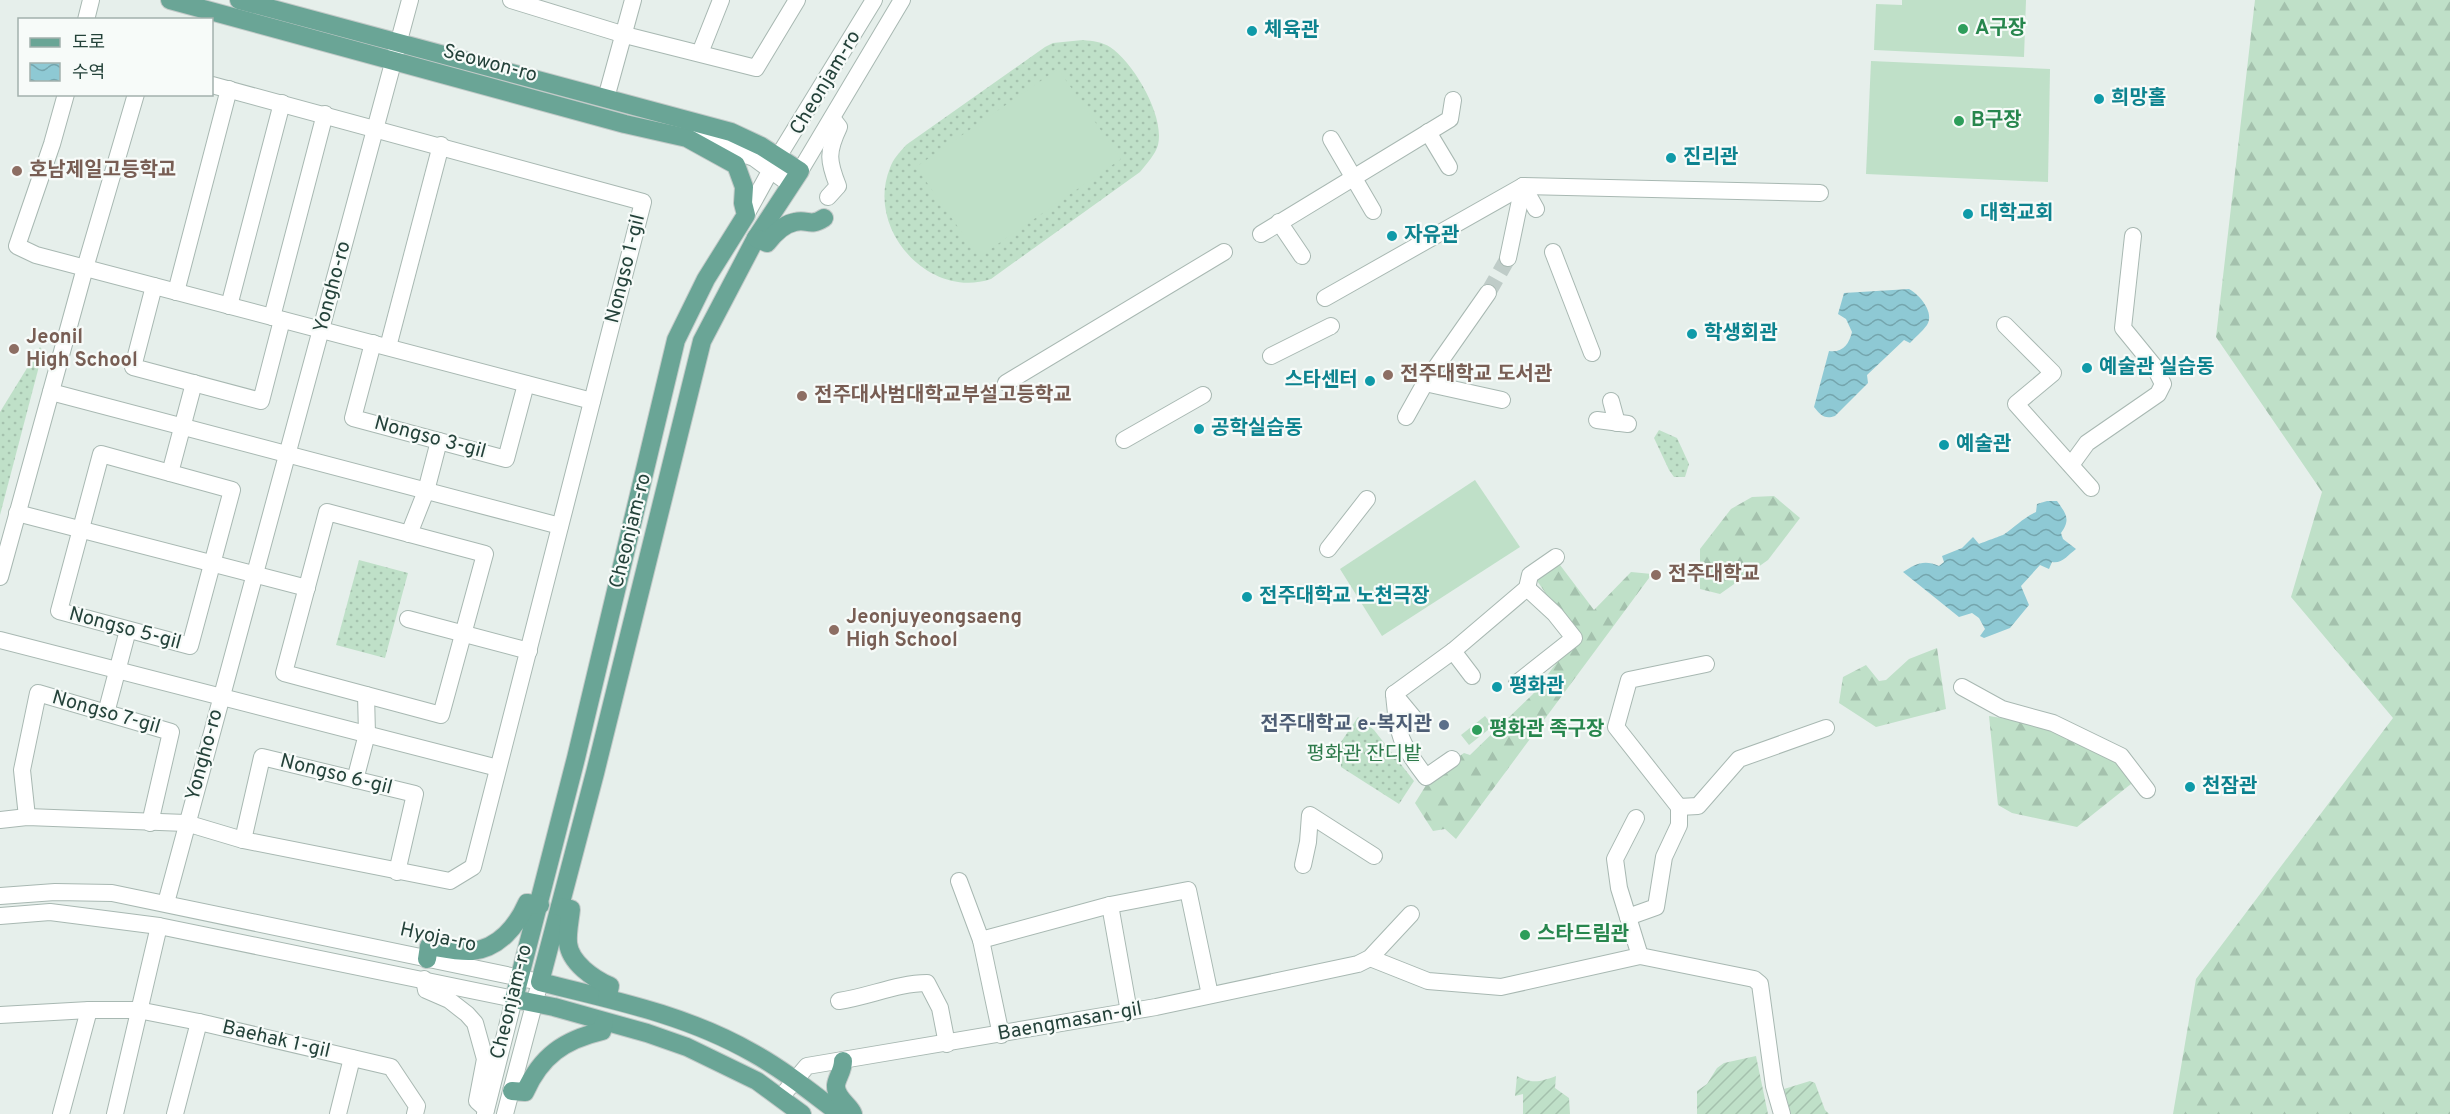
<svg xmlns="http://www.w3.org/2000/svg" width="2450" height="1114" font-family="Overpass,'Noto Sans KR',sans-serif">
<style>
.grass{fill:url(#grass-dots)}
.forest{fill:url(#forest-firs)}
.garden{fill:url(#garden-furrows)}
.pitch{fill:#bfe0c8}
.water{fill:url(#water-waves)}
.lines{fill:none;stroke-linecap:round;stroke-linejoin:round}
.minor-tunnel{stroke:#bfccc8;stroke-width:16;stroke-dasharray:16 8;stroke-linecap:butt}
.minor-casing{stroke:#a8b8b2;stroke-width:18}
.major-casing{stroke:#c2cac8;stroke-width:20}
.minor{stroke:#fff;stroke-width:16}
.major{stroke:#6aa596;stroke-width:18}
.leisure-dot{fill:#2e9e5b;stroke:#f7fbf9;stroke-width:2}
.culture-dot{fill:#0f9aa8;stroke:#f7fbf9;stroke-width:2}
.education-dot{fill:#8d6e63;stroke:#f7fbf9;stroke-width:2}
.service-dot{fill:#5c6f8a;stroke:#f7fbf9;stroke-width:2}
.labels{text-anchor:middle;dominant-baseline:central;stroke-width:4.5;stroke-linejoin:round;paint-order:stroke}
.leisure-label{font-size:20px;font-weight:bold;fill:#27864d;stroke:#f7fbf9;text-anchor:start}
.culture-label{font-size:20px;font-weight:bold;fill:#0d838f;stroke:#f7fbf9;text-anchor:start}
.street-label{font-size:20px;fill:#24423a;stroke:#f7fbf9}
.education-label{font-size:20px;font-weight:bold;fill:#785e54;stroke:#f7fbf9;text-anchor:start}
.service-label{font-size:20px;font-weight:bold;fill:#4e5e75;stroke:#f7fbf9;text-anchor:end}
.park-label{font-size:20px;fill:#2d7a4b;stroke:#f7fbf9}
</style>
<defs>
<pattern id="grass-dots" width="8" height="8" patternUnits="userSpaceOnUse" patternTransform="scale(1.5)"><rect width="8" height="8" fill="#bfe0c8"/><path d="M2 2h.1M6 6h.1" fill="none" stroke="#a4c1ad" stroke-width="1.8" stroke-linecap="round"/></pattern>
<pattern id="forest-firs" width="22" height="20" patternUnits="userSpaceOnUse" patternTransform="scale(1.5)"><rect width="22" height="20" fill="#bfe0c8"/><path d="M5 1l3.5 6h-7zM16 11l3.5 6h-7z" fill="#a4c1ad"/></pattern>
<pattern id="garden-furrows" width="10" height="10" patternUnits="userSpaceOnUse" patternTransform="scale(1.5)"><rect width="10" height="10" fill="#bfe0c8"/><path d="M-1 1l2-2M0 10L10 0M9 11l2-2" fill="none" stroke="#a4c1ad"/></pattern>
<pattern id="water-waves" width="16" height="10" patternUnits="userSpaceOnUse" patternTransform="scale(1.5)"><rect width="16" height="10" fill="#8ec9d4"/><path d="M0 5q4-4 8 0t8 0" fill="none" stroke="#74a5ad"/></pattern>
</defs>
<rect width="100%" height="100%" fill="#e6efeb"/>
<g class="grass">
<path d="M1083,40C1093,41 1102,42 1110,47C1134,63 1165,116 1158,145C1155,155 1147,163 1140,172L991,279C929,300 865,229 890,168C893,159 900,152 906,145L1045,47L1053,43Z"/>
<polygon points="40,347 43,351 0,515 0,412"/>
<polygon points="1659,430 1677,438 1689,464 1685,477 1674,477 1669,470 1654,438"/>
<polygon points="359,560 408,573 385,658 336,645"/>
<polygon points="1358,717 1374,730 1414,781 1399,804 1341,767 1341,742"/>
</g>
<g class="forest">
<polygon points="2255,0 2450,0 2450,1114 2173,1114 2196,979 2393,718 2291,597 2322,492 2216,337"/>
<polygon points="1774,496 1800,518 1768,560 1720,594 1700,589 1700,549 1731,509 1752,497"/>
<polygon points="1557,561 1594,610 1631,572 1652,574 1456,839 1445,829 1433,831 1415,803 1433,774 1464,753 1470,755 1533,694 1576,637 1533,575"/>
<polygon points="1937,648 1946,709 1876,727 1839,703 1843,677 1866,665 1879,681 1886,680 1909,659"/>
<polygon points="1989,716 2045,725 2120,760 2136,780 2077,827 2012,813 1998,805"/>
</g>
<g class="garden">
<polygon points="1756,1056 1768,1114 1697,1114 1697,1091 1707,1084 1717,1068 1724,1063"/>
<path d="M1517,1076C1532,1084 1540,1082 1556,1076L1555,1088L1569,1098L1570,1114H1523V1094L1515,1096Z"/>
<polygon points="1810,1081 1815,1083 1825,1110 1829,1114 1791,1114 1784,1089"/>
</g>
<g class="pitch">
<polygon points="1902,0 2026,0 2024,57 1874,50 1876,4 1902,5"/>
<polygon points="1871,61 2050,69 2048,182 1866,174"/>
<polygon points="1058,69 1121,159 979,257 916,167"/>
<polygon points="1475,480 1520,547 1382,636 1340,569"/>
<polygon points="1485,716 1493,726 1469,745 1461,735"/>
</g>
<g class="water">
<path d="M1909,289C1920,295 1935,313 1927,325C1922,332 1915,337 1910,343L1904,340L1867,375L1868,383L1835,416C1824,420 1820,414 1814,407L1829,351C1843,353 1849,344 1852,332L1846,319L1838,314L1844,293Z"/>
<path d="M2047,501H2057C2066,514 2071,519 2061,533L2063,539L2076,549C2068,555 2062,564 2052,562L2049,569L2040,565L2021,586L2029,605L2010,628L1984,638L1980,636L1985,629L1979,618L1972,613L1959,617L1903,572C1915,564 1924,559 1939,566L1944,562L1942,556L1962,548L1973,537L1979,544C1984,542 2000,536 2003,535C2015,527 2023,518 2036,512L2037,504Z"/>
</g>
<g class="lines">
<polyline class="minor-tunnel" points="1488,293 1508,258"/>
<g class="minor-casing">
<g id="minor">
<polyline points="511,0 625,35 756,68 797,0"/>
<polyline points="86,20 91,0"/>
<polyline points="700,53 721,0"/>
<polyline points="66,94 52,144 17,246 36,255 592,401"/>
<polyline points="606,98 633,0"/>
<polyline points="1428,132 1449,167"/>
<polyline points="696,137 754,158 791,185"/>
<polyline points="1331,139 1373,211"/>
<polyline points="800,171 902,0"/>
<polyline points="1523,186 1536,209"/>
<path d="M828,197L838,186C828,161 827,152 839,127L832,118"/>
<polyline points="746,215 778,157 874,0"/>
<polyline points="1279,222 1302,256"/>
<polyline points="1261,234 1450,119 1453,100"/>
<polyline points="1553,252 1592,353"/>
<polyline points="1508,258 1523,186"/>
<polyline points="154,286 133,367 261,401 282,320"/>
<polyline points="176,292 229,89"/>
<polyline points="1325,298 1523,186 1820,193"/>
<polyline points="229,306 282,103"/>
<polyline points="272,317 325,114"/>
<polyline points="2005,325 2053,373 2016,404 2091,488"/>
<polyline points="373,343 353,418 506,459 526,384"/>
<polyline points="388,347 441,145"/>
<polyline points="1271,356 1331,326"/>
<polyline points="1006,383 1224,252"/>
<polyline points="1425,383 1502,400"/>
<polyline points="51,392 560,526"/>
<polyline points="1611,401 1617,423"/>
<polyline points="1406,417 1425,383 1488,293"/>
<polyline points="1597,420 1628,424"/>
<polyline points="1124,440 1203,395"/>
<polygon points="101,454 232,490 190,646 59,611"/>
<polyline points="2071,465 2087,443 2158,394 2163,384 2154,366 2123,328 2133,236"/>
<polyline points="170,473 194,383"/>
<polygon points="327,512 485,554 441,715 284,673"/>
<polyline points="17,513 307,588"/>
<polyline points="409,534 426,491 439,441"/>
<polyline points="1328,549 1367,499"/>
<polyline points="0,577 85,268 136,94"/>
<polyline points="408,619 529,651"/>
<polyline points="0,640 498,768"/>
<polyline points="1453,651 1472,676"/>
<polyline points="1517,683 1574,638 1555,614 1527,588"/>
<polyline points="1962,687 2002,709 2053,723 2121,756 2147,790"/>
<polyline points="1394,694 1453,651 1527,588 1530,575 1556,557"/>
<path d="M1394,694C1398,737 1400,743 1426,777L1452,759"/>
<polyline points="1394,694 1418,723"/>
<polyline points="106,713 128,630"/>
<polyline points="355,780 367,734 366,695"/>
<polyline points="1679,807 1698,806 1739,759 1826,728"/>
<polyline points="27,817 22,770 38,693 171,732 150,823"/>
<polyline points="1636,818 1615,859 1619,888 1640,956"/>
<polyline points="0,820 27,817 186,823 243,840 450,881 473,867 643,202 212,85"/>
<polyline points="243,840 262,757 415,794 397,872"/>
<polyline points="1303,865 1308,842 1310,815 1374,856"/>
<polyline points="959,881 981,940 1110,905 1188,890 1210,995"/>
<polyline points="0,896 55,892 112,893 540,982 505,1114"/>
<polyline points="166,903 410,0"/>
<polyline points="1110,905 1129,1012"/>
<polyline points="0,916 50,912 159,926 514,999 485,1114"/>
<polyline points="1628,917 1656,907 1664,857 1679,825 1679,807 1616,727 1629,680 1706,664"/>
<polyline points="981,940 1001,1035"/>
<polyline points="1370,958 1428,981 1501,987 1640,956 1754,979 1760,984 1774,1086 1782,1114"/>
<polyline points="424,979 426,990 449,1000 467,1014 475,1023 485,1059 477,1101 486,1109"/>
<path d="M839,1001C868,997 898,983 927,983L940,1008L947,1044"/>
<polyline points="0,1015 89,1010 138,1010 199,1022 391,1067 417,1106 415,1114"/>
<polyline points="781,1097 807,1066 1156,1007 1358,964 1370,958 1411,914"/>
<polyline points="61,1114 89,1010"/>
<polyline points="115,1114 159,926"/>
<polyline points="175,1114 199,1022"/>
<polyline points="338,1114 352,1058"/>
</g>
</g>
<g class="major-casing">
<g id="major">
<polyline points="170,0 625,124 687,138 736,165 744,187 743,203 746,215 706,279 676,340 576,758 514,999 554,1007 647,1033 687,1047 757,1081 802,1114"/>
<path d="M239,0L731,132L761,146L800,171L756,238L702,341L595,773L540,982C613,1000 687,1015 753,1053C784,1070 812,1093 840,1114"/>
<path d="M756,238L767,243C774,234 783,224 795,222C808,219 810,227 824,218"/>
<path d="M560,907L571,909C570,920 567,932 568,943C570,963 594,979 610,986L607,998"/>
<path d="M427,959L429,946C442,948 458,952 472,951C499,948 517,926 527,903L540,905"/>
<path d="M843,1061C843,1071 837,1077 836,1085C835,1098 850,1105 853,1114"/>
<path d="M512,1091L525,1092C541,1056 564,1040 602,1031L604,1022"/>
</g>
</g>
<use href="#minor" class="minor"/>
<use href="#major" class="major"/>
</g>
<g class="leisure-dot">
<circle cx="1963" cy="29" r="6"/>
<circle cx="1959" cy="121" r="6"/>
<circle cx="1477" cy="730" r="6"/>
<circle cx="1525" cy="935" r="6"/>
</g>
<g class="culture-dot">
<circle cx="1252" cy="31" r="6"/>
<circle cx="2099" cy="99" r="6"/>
<circle cx="1671" cy="158" r="6"/>
<circle cx="1968" cy="214" r="6"/>
<circle cx="1392" cy="236" r="6"/>
<circle cx="1692" cy="334" r="6"/>
<circle cx="2087" cy="368" r="6"/>
<circle cx="1370" cy="381" r="6"/>
<circle cx="1199" cy="429" r="6"/>
<circle cx="1944" cy="445" r="6"/>
<circle cx="1247" cy="597" r="6"/>
<circle cx="1497" cy="687" r="6"/>
<circle cx="2190" cy="787" r="6"/>
</g>
<g class="education-dot">
<circle cx="17" cy="171" r="6"/>
<circle cx="14" cy="349" r="6"/>
<circle cx="1388" cy="375" r="6"/>
<circle cx="802" cy="396" r="6"/>
<circle cx="1656" cy="575" r="6"/>
<circle cx="834" cy="630" r="6"/>
</g>
<circle class="service-dot" cx="1444" cy="725" r="6"/>
<g class="labels">
<g class="leisure-label">
<text x="1975" y="29">A구장</text>
<text x="1971" y="121">B구장</text>
<text x="1489" y="730">평화관 족구장</text>
<text x="1537" y="935">스타드림관</text>
</g>
<g class="culture-label">
<text x="1264" y="31">체육관</text>
<text x="2111" y="99">희망홀</text>
<text x="1683" y="158">진리관</text>
<text x="1980" y="214">대학교회</text>
<text x="1404" y="236">자유관</text>
<text x="1704" y="334">학생회관</text>
<text x="2099" y="368">예술관 실습동</text>
<text x="1358" y="381" text-anchor="end">스타센터</text>
<text x="1211" y="429">공학실습동</text>
<text x="1956" y="445">예술관</text>
<text x="1259" y="597">전주대학교 노천극장</text>
<text x="1509" y="687">평화관</text>
<text x="2202" y="787">천잠관</text>
</g>
<g class="street-label">
<text transform="translate(490 64) rotate(15)">Seowon-ro</text>
<text transform="translate(826 83) rotate(-59)">Cheonjam-ro</text>
<text transform="translate(626 269) rotate(-76)">Nongso 1-gil</text>
<text transform="translate(333 287) rotate(-75)">Yongho-ro</text>
<text transform="translate(430 438) rotate(15)">Nongso 3-gil</text>
<text transform="translate(631 531) rotate(-76)">Cheonjam-ro</text>
<text transform="translate(125 629) rotate(15)">Nongso 5-gil</text>
<text transform="translate(106 713) rotate(16)">Nongso 7-gil</text>
<text transform="translate(205 755) rotate(-75)">Yongho-ro</text>
<text transform="translate(336 775) rotate(14)">Nongso 6-gil</text>
<text transform="translate(438 938) rotate(12)">Hyoja-ro</text>
<text transform="translate(512 1002) rotate(-76)">Cheonjam-ro</text>
<text transform="translate(1070 1022) rotate(-10)">Baengmasan-gil</text>
<text transform="translate(276 1040) rotate(13)">Baehak 1-gil</text>
</g>
<g class="education-label">
<text x="29" y="171">호남제일고등학교</text>
<text x="26" y="338">Jeonil<tspan x="26" dy="23">High School</tspan></text>
<text x="1400" y="375">전주대학교 도서관</text>
<text x="814" y="396">전주대사범대학교부설고등학교</text>
<text x="1668" y="575">전주대학교</text>
<text x="846" y="618">Jeonjuyeongsaeng<tspan x="846" dy="23">High School</tspan></text>
</g>
<g class="service-label">
<text x="1432" y="725">전주대학교 e-복지관</text>
</g>
<g class="park-label">
<text x="1364" y="755">평화관 잔디밭</text>
</g>
</g>
<rect x="18" y="18" width="195" height="78" fill="#f7fbf9" stroke="#a3b1ad" stroke-width="1.5"/>
<rect x="30" y="38" width="30" height="9" fill="#6aa596" stroke="#a3b1ad" stroke-width="1.5"/>
<text x="72" y="48" font-size="18" fill="#24423a">도로</text>
<rect x="30" y="63" width="30" height="18" fill="url(#water-waves)" stroke="#a3b1ad" stroke-width="1.5"/>
<text x="72" y="78" font-size="18" fill="#24423a">수역</text>
</svg>
